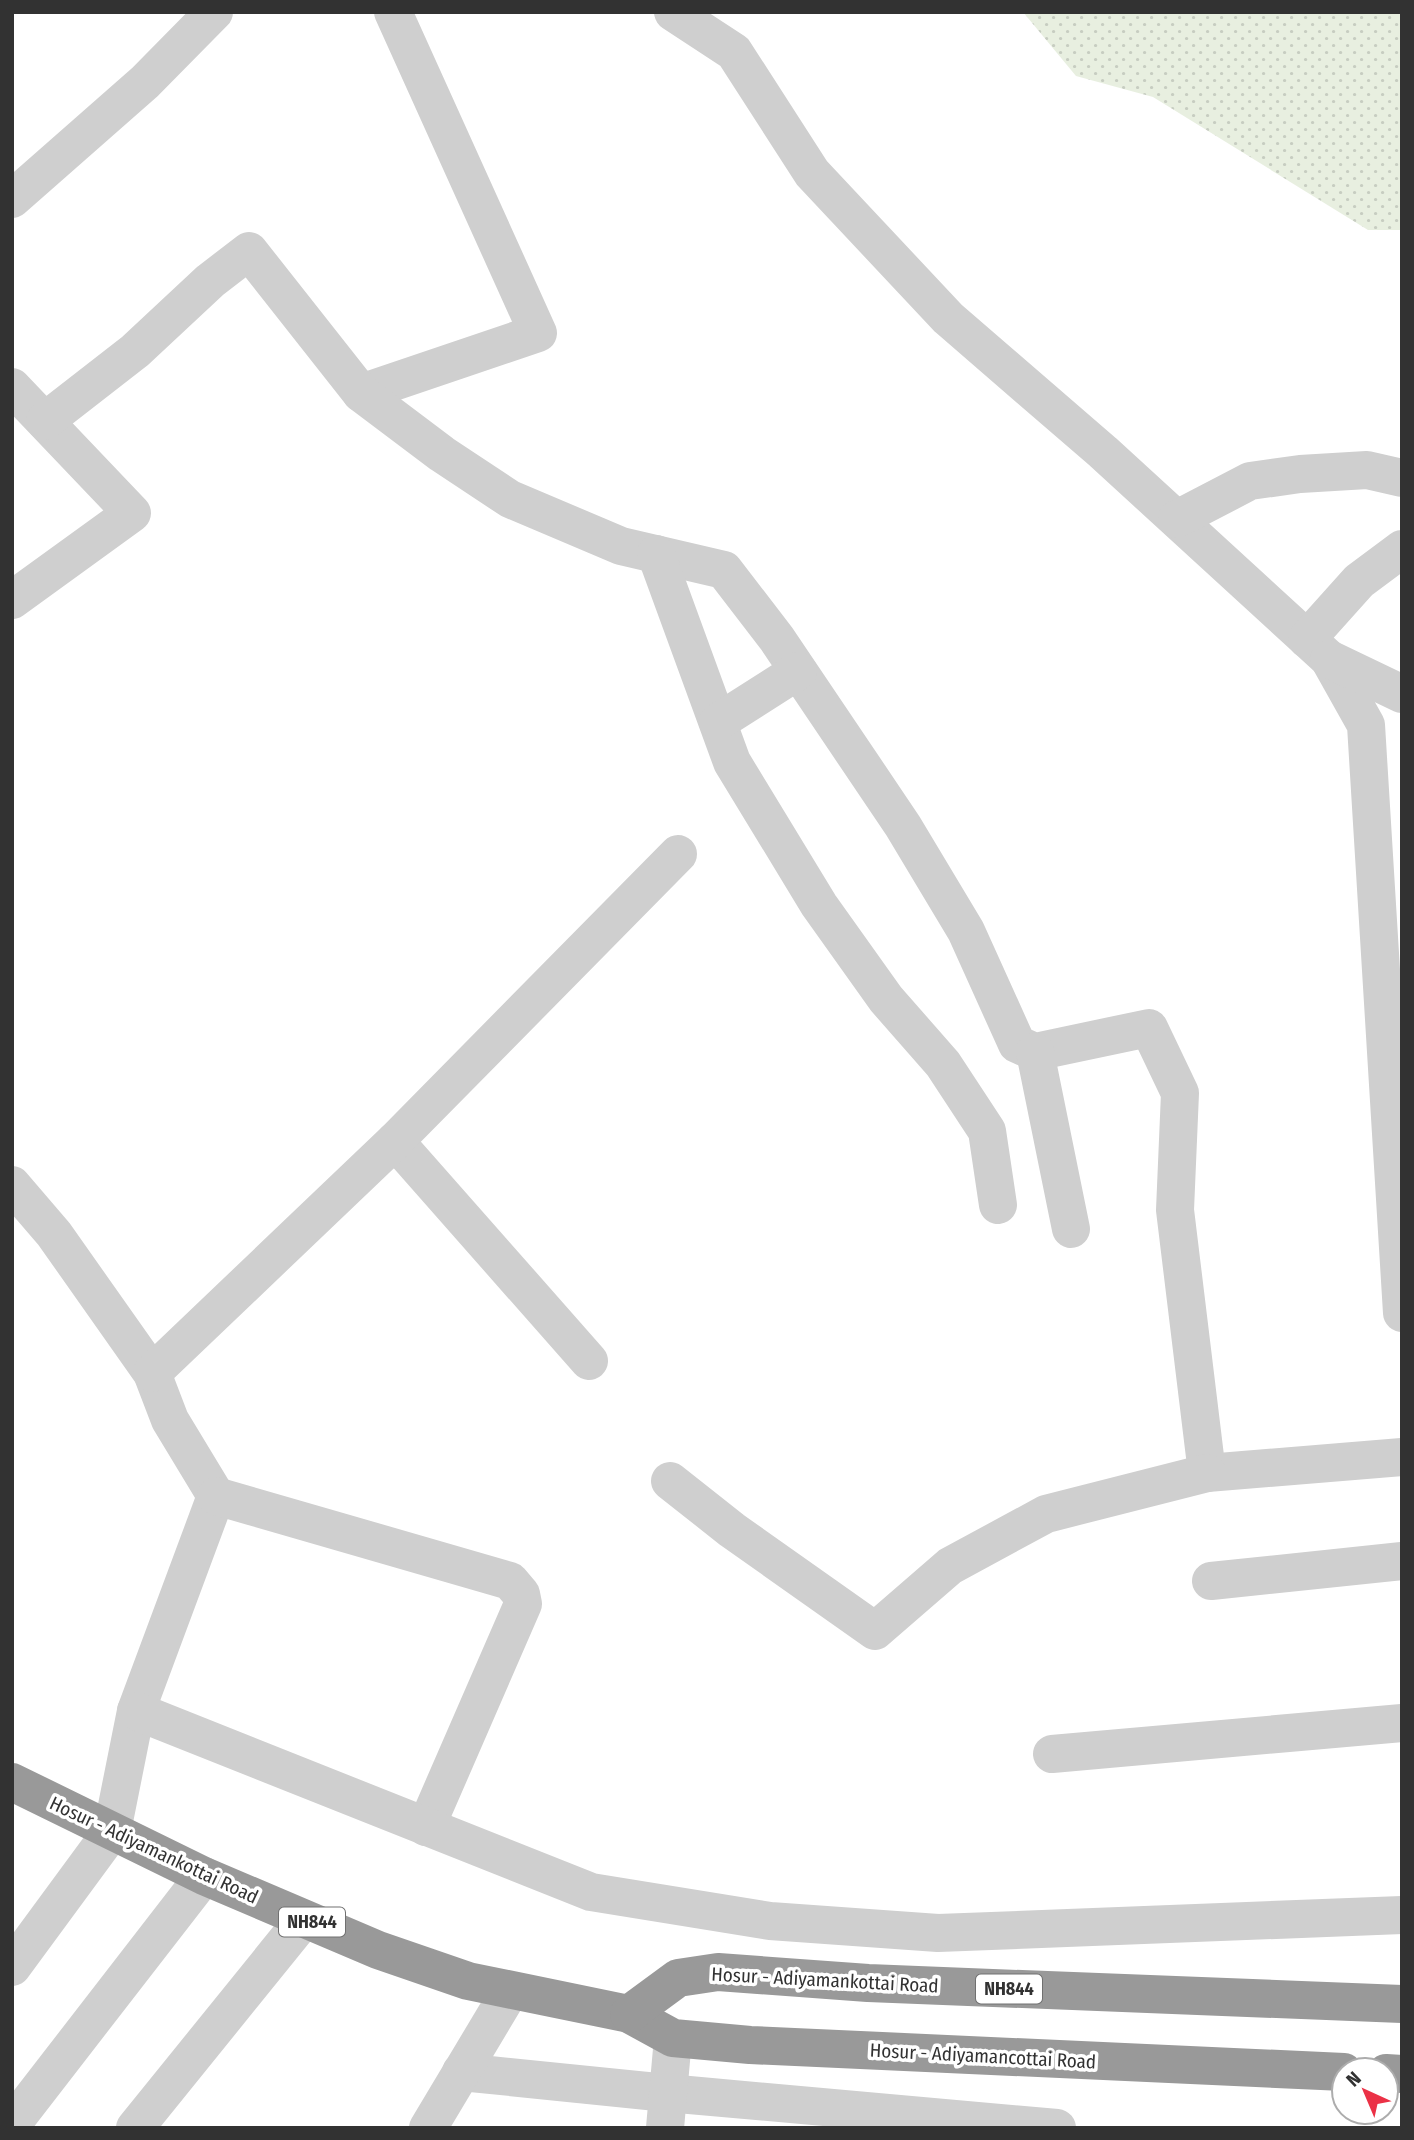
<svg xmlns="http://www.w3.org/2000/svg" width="1414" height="2140" font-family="'Fira Sans Condensed',sans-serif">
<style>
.grass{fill:url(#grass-dots)}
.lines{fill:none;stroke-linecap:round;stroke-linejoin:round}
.minor{stroke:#cfcfcf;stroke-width:38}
.highway{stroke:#999;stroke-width:38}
.labels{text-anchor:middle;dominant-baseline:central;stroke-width:7;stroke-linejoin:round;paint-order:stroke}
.shield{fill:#fff;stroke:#707070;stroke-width:2}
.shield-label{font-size:18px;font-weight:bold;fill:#323232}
.street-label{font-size:19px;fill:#323232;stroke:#fff}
</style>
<defs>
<pattern id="grass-dots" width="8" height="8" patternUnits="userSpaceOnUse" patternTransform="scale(1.75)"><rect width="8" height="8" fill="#e8efe0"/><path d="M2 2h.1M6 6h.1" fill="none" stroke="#c7cdc1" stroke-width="1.8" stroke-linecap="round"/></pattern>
</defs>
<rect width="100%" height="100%" fill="#fff"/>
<polygon class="grass" points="1023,12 1402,12 1402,230 1368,230 1153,97 1076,76"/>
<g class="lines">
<g class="minor">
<polyline points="673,12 734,52 812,173 948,318 1103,452 1329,659 1366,725 1402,1313"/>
<polyline points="12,199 145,82 214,12"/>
<polyline points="12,387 132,513 12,600"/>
<polyline points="361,393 538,333 393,12"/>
<polyline points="45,421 135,351 210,281 249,251 361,393 442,454 510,499 621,546 724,570 777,639 903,826 966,931 1017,1044 1035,1052 1149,1028 1180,1093 1175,1210 1207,1473 1402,1457"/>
<polyline points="1177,519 1250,481 1300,474 1367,470 1402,478"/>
<polyline points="656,554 732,762 819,905 886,999 943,1064 987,1131 998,1205"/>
<polyline points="1307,639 1359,581 1402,549"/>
<polyline points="1329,659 1402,694"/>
<polyline points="718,722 798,671"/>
<polyline points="1035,1052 1071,1229"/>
<polyline points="395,1141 589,1361"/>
<polyline points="12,1185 54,1234 152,1373 170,1420 216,1496 136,1711 112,1831 12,1967"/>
<polyline points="152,1373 395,1141 678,854"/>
<polyline points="670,1481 732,1530 875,1631 950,1566 1046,1514 1207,1473"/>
<polyline points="216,1496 510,1581 521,1594 523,1604 426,1827"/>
<polyline points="1211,1581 1402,1561"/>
<polyline points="136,1711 591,1892 770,1921 938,1933 1402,1915"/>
<polyline points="1052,1754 1402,1723"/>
<polyline points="461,2072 667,2093 1057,2128"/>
<polyline points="12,2124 204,1876"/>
<polyline points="135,2128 304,1919"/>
<polyline points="428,2128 510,1991"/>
<polyline points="665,2128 673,2038"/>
</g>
<g class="highway">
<polyline points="12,1782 204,1876 378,1950 468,1981 629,2014 673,2038 750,2045 1344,2072"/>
<polyline points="629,2014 678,1978 718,1972 868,1983 1402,2004"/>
<polyline points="1386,2073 1402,2074"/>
</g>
</g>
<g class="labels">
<g class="shield">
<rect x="279" y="1907.5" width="66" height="29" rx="5"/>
<rect x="976" y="1974.5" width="66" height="29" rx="5"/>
</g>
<g class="shield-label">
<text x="312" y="1922">NH844</text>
<text x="1009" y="1989">NH844</text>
</g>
<g class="street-label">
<text transform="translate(154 1850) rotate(25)">Hosur - Adiyamankottai Road</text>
<text transform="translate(825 1980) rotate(3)">Hosur - Adiyamankottai Road</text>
<text transform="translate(983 2056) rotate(3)">Hosur - Adiyamancottai Road</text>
</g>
</g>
<rect width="1414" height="2140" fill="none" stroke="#323232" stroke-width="28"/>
<g transform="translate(1365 2091) rotate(316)"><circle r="33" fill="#ffffff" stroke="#adadad" stroke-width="2"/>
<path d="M0-5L12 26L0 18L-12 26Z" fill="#eb3146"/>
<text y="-10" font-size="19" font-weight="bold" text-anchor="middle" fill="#323232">N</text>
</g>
</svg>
